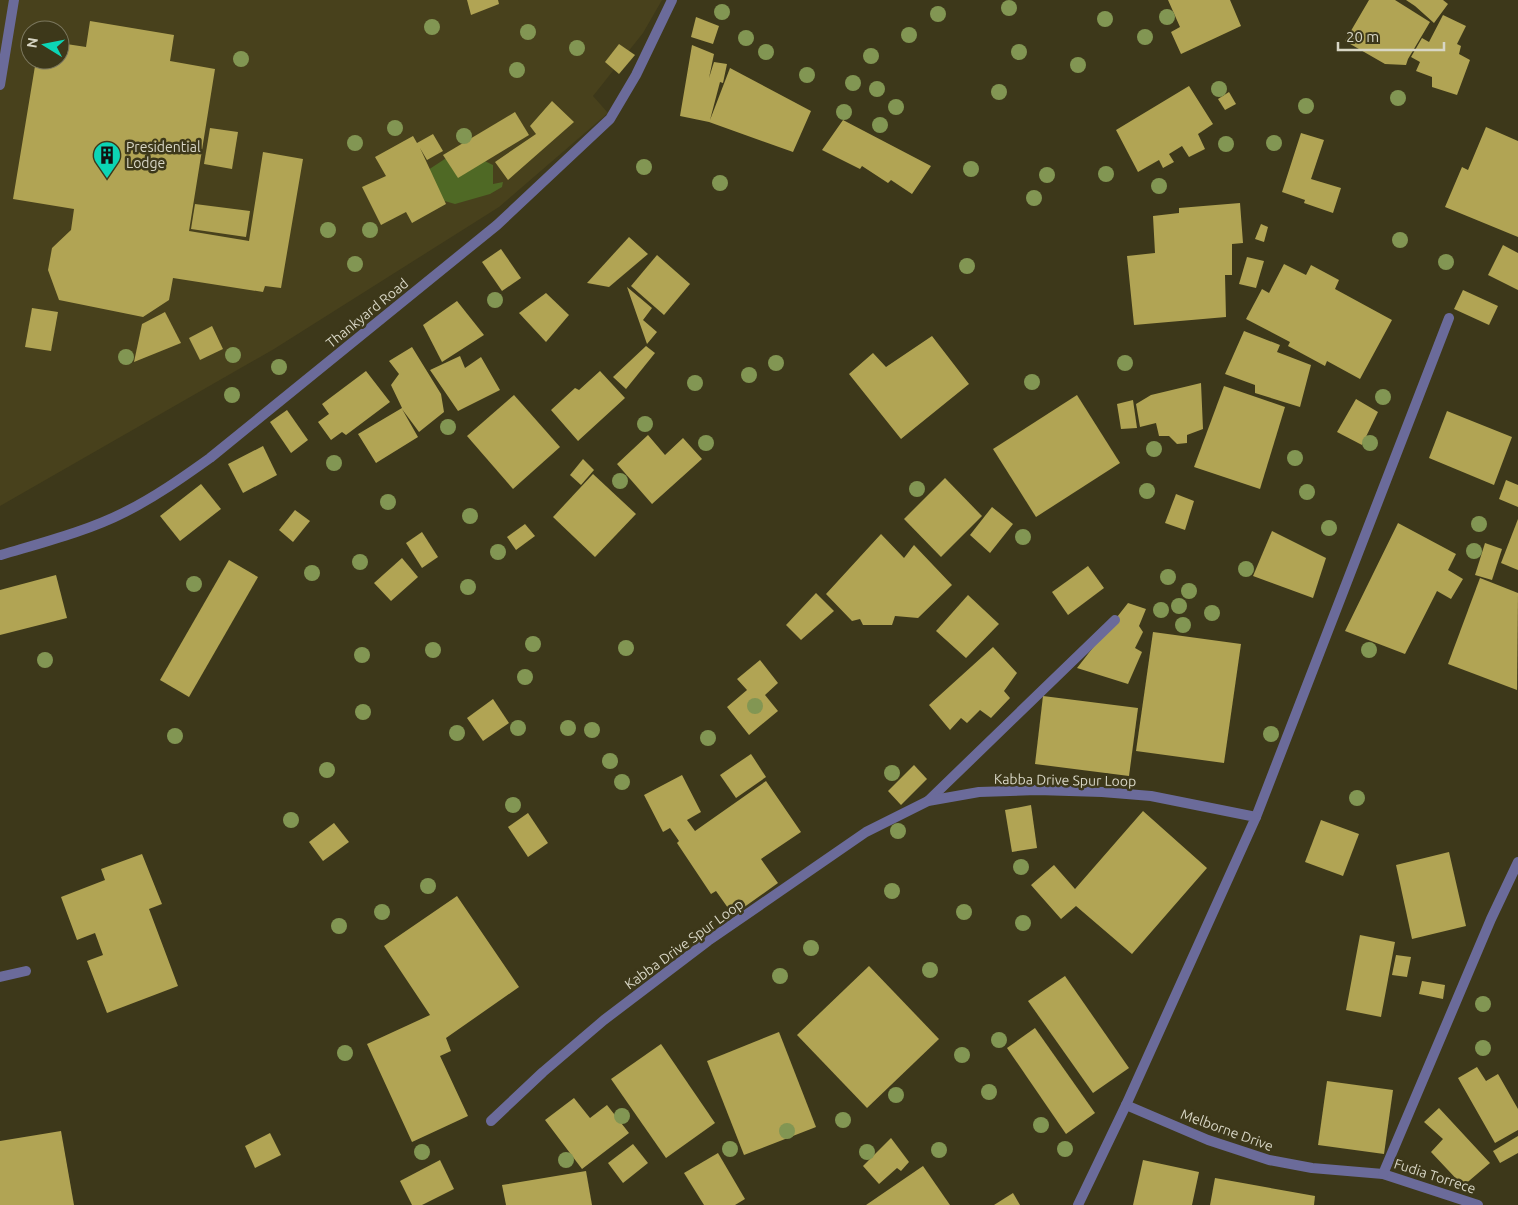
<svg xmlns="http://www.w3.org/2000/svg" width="1518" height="1205" font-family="Ubuntu,sans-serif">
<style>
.built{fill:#48411c;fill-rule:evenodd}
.green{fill:#4f6925}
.building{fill:#b1a454}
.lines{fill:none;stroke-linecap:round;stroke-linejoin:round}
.lane{stroke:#6b6b9a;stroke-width:10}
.street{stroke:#6b6b9a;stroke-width:10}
.tree{fill:#829653}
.labels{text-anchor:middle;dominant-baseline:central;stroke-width:5;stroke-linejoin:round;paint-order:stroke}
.poi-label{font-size:14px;fill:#d8d6c5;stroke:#3d381a;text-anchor:start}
.street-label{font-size:14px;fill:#d8d6c5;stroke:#3d381a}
</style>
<rect width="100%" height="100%" fill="#3d381a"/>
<path class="built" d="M0,0H662L643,33L593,96L608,113L499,207L274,349L0,506ZM30,30H60V60H30Z"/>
<polygon class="green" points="460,149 493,165 493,184 503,182 502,187 490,194 455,204 434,198 425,172"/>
<g class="building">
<polygon points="467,0 498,0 499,4 471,15"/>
<polygon points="1168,0 1230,0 1241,26 1181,54 1171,32 1180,27"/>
<polygon points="1369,0 1395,0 1430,22 1408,59 1406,65 1385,64 1345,41"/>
<polygon points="1406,0 1443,0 1448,4 1434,23 1415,6"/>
<polygon points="1443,15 1466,26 1457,44 1461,46 1459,54 1470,60 1457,95 1432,87 1432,77 1416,71 1420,62 1411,57 1422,38 1429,42"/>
<polygon points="696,17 719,26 713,44 691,37"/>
<polygon points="90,21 174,35 170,61 215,69 189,231 249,241 263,152 303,159 281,288 265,286 263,292 173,278 169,300 143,317 59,300 48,270 52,248 71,230 74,209 13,199 36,60 60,60 60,43 86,47"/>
<polygon points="619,44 635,55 619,74 605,62"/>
<polygon points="692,45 714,54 709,78 714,62 727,64 723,83 720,82 710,120 730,68 811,111 793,152 709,122 680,116"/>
<polygon points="1189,86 1213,124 1198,134 1205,149 1189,157 1182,146 1169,154 1174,162 1163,168 1159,160 1138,172 1116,130"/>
<polygon points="1229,92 1236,104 1225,110 1218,99"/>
<polygon points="552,101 574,122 508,180 495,162 536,134 530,126"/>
<polygon points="515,112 529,135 458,178 443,155"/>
<polygon points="843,120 931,166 912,194 891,180 888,183 862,166 860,169 822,150"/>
<polygon points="1486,127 1518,141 1518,237 1445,207 1462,167 1468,170"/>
<polygon points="210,128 238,132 232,169 204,164"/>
<polygon points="1301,133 1324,140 1311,179 1341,188 1333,213 1304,203 1305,200 1282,192"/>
<polygon points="433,134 443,151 427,160 420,148 446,204 412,223 406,212 381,225 362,187 386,176 375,157 413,136 417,143"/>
<polygon points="1240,203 1243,243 1232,244 1232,275 1225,275 1226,317 1134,325 1127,256 1155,253 1153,216 1179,213 1179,208"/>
<polygon points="195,204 250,211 246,237 191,229"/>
<polygon points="1261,224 1268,227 1264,242 1255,239"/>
<polygon points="629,237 648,254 609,287 587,283"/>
<polygon points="1503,245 1518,253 1518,290 1488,275"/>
<polygon points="501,249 521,278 502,291 482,262"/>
<polygon points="657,255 690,284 664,315 631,286"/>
<polygon points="1247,257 1264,261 1256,288 1239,284"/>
<polygon points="1284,264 1306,275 1311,265 1339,280 1335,289 1392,320 1360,379 1327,361 1325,366 1288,346 1290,342 1246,319 1262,289 1269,293"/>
<polygon points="627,287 652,308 643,320 657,332 647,344"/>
<polygon points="1463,290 1498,306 1489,325 1454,309"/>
<polygon points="546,293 569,315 546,342 519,313"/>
<polygon points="457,301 484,335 442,362 423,325"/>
<polygon points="32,308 58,312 51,351 25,347"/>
<polygon points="165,312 181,343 134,362 142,324"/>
<polygon points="212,326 223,349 200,360 189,338"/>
<polygon points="1244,331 1280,345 1277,352 1311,365 1300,407 1255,393 1255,385 1225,374"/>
<polygon points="932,336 969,384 901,439 849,374 873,353 886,367"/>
<polygon points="646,346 655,353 626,389 613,377"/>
<polygon points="412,347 441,394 444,412 419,432 402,409 418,437 376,463 358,434 402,408 391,385 399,374 389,361"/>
<polygon points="460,356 465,368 481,357 500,390 458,411 430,370"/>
<polygon points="366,371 390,402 346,435 342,432 331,440 318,422 329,414 322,404"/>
<polygon points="600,371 625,398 578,441 551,410 575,388 579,390"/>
<polygon points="1201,383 1203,429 1187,435 1187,443 1177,444 1169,436 1159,436 1156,423 1140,427 1136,404 1151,395"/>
<polygon points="1224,386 1285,407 1260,489 1194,467"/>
<polygon points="514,395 560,447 513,489 467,436"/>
<polygon points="1077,395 1120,463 1036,517 993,449"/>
<polygon points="1356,399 1378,412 1362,445 1337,432"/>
<polygon points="1133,400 1137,428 1121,429 1117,404"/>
<polygon points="287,410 308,440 291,453 270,422"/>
<polygon points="1447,411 1512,437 1494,485 1429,458"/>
<polygon points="648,435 665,455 683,438 702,459 652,504 617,464"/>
<polygon points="263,446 277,475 243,493 228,464"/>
<polygon points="583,459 594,470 581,485 570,475"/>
<polygon points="593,474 636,514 595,557 553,517"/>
<polygon points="945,478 982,516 941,557 904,519"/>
<polygon points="1506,480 1518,485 1518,507 1499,499"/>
<polygon points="201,484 221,509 180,541 160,516"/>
<polygon points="1176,494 1194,501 1185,530 1165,523"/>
<polygon points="992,507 1013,524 990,553 970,535"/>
<polygon points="295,510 310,521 293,542 279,530"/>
<polygon points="1518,519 1518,570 1501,563"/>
<polygon points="1398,523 1456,554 1448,570 1463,579 1451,599 1437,591 1405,654 1345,631"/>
<polygon points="525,524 535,536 516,550 507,537"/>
<polygon points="1272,531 1326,558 1313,598 1253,576"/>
<polygon points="422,532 438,557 422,568 406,543"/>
<polygon points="881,534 904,558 914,545 952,585 918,618 895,616 892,625 863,625 860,619 852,621 826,594"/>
<polygon points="1485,543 1502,549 1492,580 1475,575"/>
<polygon points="402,558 418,577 391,601 374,583"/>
<polygon points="229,560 258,577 189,697 160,680"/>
<polygon points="1088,566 1104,588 1068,615 1052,592"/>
<polygon points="56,575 67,618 0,635 0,590"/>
<polygon points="1480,578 1518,593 1517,690 1448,664"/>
<polygon points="816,593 834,611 801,640 786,625"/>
<polygon points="968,595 999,624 966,658 936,631"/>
<polygon points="1128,603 1146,609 1139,626 1143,632 1135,648 1142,652 1128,684 1077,668"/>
<polygon points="1153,632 1241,644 1224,763 1136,751"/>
<polygon points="993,647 1017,673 1004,691 1010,698 991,718 980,710 967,723 961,718 950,730 929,705"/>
<polygon points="760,660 778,683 765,695 778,711 749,735 727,707 747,690 737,679"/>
<polygon points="1043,696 1138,708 1129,776 1035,764"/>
<polygon points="493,699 509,723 483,741 467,718"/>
<polygon points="751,754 766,777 736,798 720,775"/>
<polygon points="914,765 927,779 901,805 888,791"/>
<polygon points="682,775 701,812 687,820 695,831 766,781 801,832 761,859 778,883 733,915 716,891 711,894 677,843 679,841 670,828 663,832 644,795"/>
<polygon points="1031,805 1037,848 1012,852 1005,810"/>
<polygon points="1143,811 1207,868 1132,954 1076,906 1061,919 1031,885 1054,865 1075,889"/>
<polygon points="528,813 548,843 528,857 508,827"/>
<polygon points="1321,820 1359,834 1343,876 1305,862"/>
<polygon points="334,823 349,842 323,861 309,842"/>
<polygon points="1449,852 1466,926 1412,939 1396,865"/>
<polygon points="142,854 162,904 149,909 178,986 107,1013 87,961 103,955 95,933 77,940 61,897 105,880 101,869"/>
<polygon points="457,896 519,987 446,1038 451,1051 440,1056 468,1116 412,1142 367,1044 430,1015 384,946"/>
<polygon points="1360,935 1395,942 1381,1017 1346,1010"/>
<polygon points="1396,955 1411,957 1407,977 1392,975"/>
<polygon points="869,966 939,1039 867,1108 797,1035"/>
<polygon points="1065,976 1129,1068 1093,1093 1028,1001"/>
<polygon points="1422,981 1445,985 1443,999 1419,994"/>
<polygon points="1035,1028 1095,1113 1066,1134 1007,1048"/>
<polygon points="779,1032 816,1127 744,1155 707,1061"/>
<polygon points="661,1044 715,1123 666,1158 611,1079"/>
<polygon points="1477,1067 1486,1081 1498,1074 1518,1109 1518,1130 1495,1143 1458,1078"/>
<polygon points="1327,1081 1393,1090 1384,1154 1318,1145"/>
<polygon points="574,1098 590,1118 607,1105 629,1133 582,1169 545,1120"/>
<polygon points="1439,1108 1490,1163 1463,1186 1431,1152 1443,1139 1424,1122"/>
<polygon points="61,1131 74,1205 0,1205 0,1141"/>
<polygon points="270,1133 281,1155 255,1168 245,1146"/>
<polygon points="1518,1136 1518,1153 1500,1163 1493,1151"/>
<polygon points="891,1138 909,1162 901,1171 897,1168 879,1184 863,1166"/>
<polygon points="633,1144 648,1163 623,1183 608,1163"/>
<polygon points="718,1153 745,1199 735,1205 704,1205 684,1173"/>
<polygon points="440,1160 454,1189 422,1205 412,1205 400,1181"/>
<polygon points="1143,1160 1199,1172 1192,1205 1133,1205"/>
<polygon points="923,1166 950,1205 866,1205"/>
<polygon points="586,1171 592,1205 506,1205 502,1185"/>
<polygon points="1215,1178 1315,1196 1314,1205 1210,1205"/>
<polygon points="1013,1193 1020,1205 994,1205"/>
</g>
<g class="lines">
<polyline class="lane" points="0,85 14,0"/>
<g class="street">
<path d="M1,555C41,543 88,531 125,512C155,497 182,478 210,458L497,225L610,119L636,75L672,0"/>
<polyline points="928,801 1115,620"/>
<polyline points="1256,817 1449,318"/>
<polyline points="0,977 26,971"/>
<polyline points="1126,1105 1208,1140 1269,1160 1312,1168 1383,1174 1478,1205"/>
<polyline points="491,1121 543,1072 604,1020 708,941 866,832 928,801 979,792 1037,790 1102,792 1151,796 1256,817 1126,1105 1078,1205"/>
<polyline points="1383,1174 1491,919 1518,862"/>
</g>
</g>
<g class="tree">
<circle cx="1009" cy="8" r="8"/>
<circle cx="722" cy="12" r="8"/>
<circle cx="938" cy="14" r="8"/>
<circle cx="1167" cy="17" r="8"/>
<circle cx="1105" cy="19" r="8"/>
<circle cx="432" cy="27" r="8"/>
<circle cx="528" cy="32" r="8"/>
<circle cx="909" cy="35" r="8"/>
<circle cx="1145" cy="37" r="8"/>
<circle cx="746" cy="38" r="8"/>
<circle cx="577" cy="48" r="8"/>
<circle cx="766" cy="52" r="8"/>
<circle cx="1019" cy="52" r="8"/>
<circle cx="871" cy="56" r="8"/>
<circle cx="241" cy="59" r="8"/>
<circle cx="1078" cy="65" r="8"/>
<circle cx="517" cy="70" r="8"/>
<circle cx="807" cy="75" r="8"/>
<circle cx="853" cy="83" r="8"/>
<circle cx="877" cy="89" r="8"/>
<circle cx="1219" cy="89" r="8"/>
<circle cx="999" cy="92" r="8"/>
<circle cx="1398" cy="98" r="8"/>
<circle cx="1306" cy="106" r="8"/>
<circle cx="896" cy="107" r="8"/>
<circle cx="844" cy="112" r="8"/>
<circle cx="880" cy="125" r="8"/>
<circle cx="395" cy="128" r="8"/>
<circle cx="464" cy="136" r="8"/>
<circle cx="355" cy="143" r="8"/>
<circle cx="1274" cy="143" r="8"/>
<circle cx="1226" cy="144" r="8"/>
<circle cx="644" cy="167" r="8"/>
<circle cx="971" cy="169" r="8"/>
<circle cx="1106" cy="174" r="8"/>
<circle cx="1047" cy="175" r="8"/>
<circle cx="720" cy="183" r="8"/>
<circle cx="1159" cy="186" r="8"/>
<circle cx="1034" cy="198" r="8"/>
<circle cx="328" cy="230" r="8"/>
<circle cx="370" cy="230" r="8"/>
<circle cx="1400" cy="240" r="8"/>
<circle cx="1446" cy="262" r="8"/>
<circle cx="355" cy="264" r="8"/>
<circle cx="967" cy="266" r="8"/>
<circle cx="495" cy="300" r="8"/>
<circle cx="233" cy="355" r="8"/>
<circle cx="126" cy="357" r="8"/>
<circle cx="776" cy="363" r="8"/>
<circle cx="1125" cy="363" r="8"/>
<circle cx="279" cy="367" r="8"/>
<circle cx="749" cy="375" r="8"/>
<circle cx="1032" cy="382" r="8"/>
<circle cx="695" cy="383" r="8"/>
<circle cx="232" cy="395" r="8"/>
<circle cx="1383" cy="397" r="8"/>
<circle cx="645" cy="424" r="8"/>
<circle cx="448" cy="427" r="8"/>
<circle cx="706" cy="443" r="8"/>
<circle cx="1370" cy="443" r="8"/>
<circle cx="1154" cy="449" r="8"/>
<circle cx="1295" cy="458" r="8"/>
<circle cx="334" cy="463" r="8"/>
<circle cx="620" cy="481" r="8"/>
<circle cx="917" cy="489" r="8"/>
<circle cx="1147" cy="491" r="8"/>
<circle cx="1307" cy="492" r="8"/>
<circle cx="388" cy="502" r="8"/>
<circle cx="470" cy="516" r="8"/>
<circle cx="1479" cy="524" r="8"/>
<circle cx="1329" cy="528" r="8"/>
<circle cx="1023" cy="537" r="8"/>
<circle cx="1474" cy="551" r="8"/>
<circle cx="498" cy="552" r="8"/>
<circle cx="360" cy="562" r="8"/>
<circle cx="1246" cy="569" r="8"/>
<circle cx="312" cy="573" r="8"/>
<circle cx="1168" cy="577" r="8"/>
<circle cx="194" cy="584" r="8"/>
<circle cx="468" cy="587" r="8"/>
<circle cx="1189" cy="591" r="8"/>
<circle cx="1179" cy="606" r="8"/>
<circle cx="1161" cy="610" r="8"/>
<circle cx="1212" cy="613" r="8"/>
<circle cx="1183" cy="625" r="8"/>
<circle cx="533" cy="644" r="8"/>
<circle cx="626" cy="648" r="8"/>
<circle cx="433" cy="650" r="8"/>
<circle cx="1369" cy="650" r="8"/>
<circle cx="362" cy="655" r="8"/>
<circle cx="45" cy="660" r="8"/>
<circle cx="525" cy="677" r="8"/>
<circle cx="755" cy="706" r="8"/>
<circle cx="363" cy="712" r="8"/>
<circle cx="518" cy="728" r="8"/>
<circle cx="568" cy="728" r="8"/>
<circle cx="592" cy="730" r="8"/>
<circle cx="457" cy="733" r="8"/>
<circle cx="1271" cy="734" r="8"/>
<circle cx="175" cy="736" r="8"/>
<circle cx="708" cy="738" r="8"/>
<circle cx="610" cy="761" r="8"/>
<circle cx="327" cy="770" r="8"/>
<circle cx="892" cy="773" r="8"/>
<circle cx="622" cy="782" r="8"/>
<circle cx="1357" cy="798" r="8"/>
<circle cx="513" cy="805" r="8"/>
<circle cx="291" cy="820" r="8"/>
<circle cx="898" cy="831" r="8"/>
<circle cx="1021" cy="867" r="8"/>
<circle cx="428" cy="886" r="8"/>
<circle cx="892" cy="891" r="8"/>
<circle cx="382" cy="912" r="8"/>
<circle cx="964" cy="912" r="8"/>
<circle cx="1023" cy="923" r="8"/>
<circle cx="339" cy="926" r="8"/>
<circle cx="811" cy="948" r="8"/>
<circle cx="930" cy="970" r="8"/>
<circle cx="780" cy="976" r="8"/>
<circle cx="1483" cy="1004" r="8"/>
<circle cx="999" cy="1040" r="8"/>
<circle cx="1483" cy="1048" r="8"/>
<circle cx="345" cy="1053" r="8"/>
<circle cx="962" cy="1055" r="8"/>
<circle cx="989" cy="1092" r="8"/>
<circle cx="896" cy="1095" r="8"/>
<circle cx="622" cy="1116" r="8"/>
<circle cx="843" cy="1120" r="8"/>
<circle cx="1041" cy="1125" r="8"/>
<circle cx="787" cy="1131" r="8"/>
<circle cx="730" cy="1149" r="8"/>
<circle cx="1065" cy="1149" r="8"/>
<circle cx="939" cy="1150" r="8"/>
<circle cx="422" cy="1152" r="8"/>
<circle cx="867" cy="1152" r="8"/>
<circle cx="566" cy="1160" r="8"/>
</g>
<defs>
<g id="building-pin" transform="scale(1.4375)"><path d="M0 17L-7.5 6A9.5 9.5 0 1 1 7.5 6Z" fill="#0cd5b5" stroke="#3d381a"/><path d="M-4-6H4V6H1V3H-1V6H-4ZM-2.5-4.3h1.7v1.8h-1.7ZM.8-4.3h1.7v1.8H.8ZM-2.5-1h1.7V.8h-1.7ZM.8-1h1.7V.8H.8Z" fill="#111"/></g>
</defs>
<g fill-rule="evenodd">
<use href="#building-pin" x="107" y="155"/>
</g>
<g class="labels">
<g class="poi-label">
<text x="126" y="147">Presidential<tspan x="126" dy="16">Lodge</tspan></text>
</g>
<g class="street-label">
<text transform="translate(367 313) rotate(-39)">Thankyard Road</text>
<text transform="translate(1065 780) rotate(1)">Kabba Drive Spur Loop</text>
<text transform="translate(684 944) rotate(-36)">Kabba Drive Spur Loop</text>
<text transform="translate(1227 1130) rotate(20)">Melborne Drive</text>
<text transform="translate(1435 1176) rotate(18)">Fudia Torrece</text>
</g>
</g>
<g transform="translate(45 45) rotate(280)"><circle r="24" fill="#3d381a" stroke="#7b775e"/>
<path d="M0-4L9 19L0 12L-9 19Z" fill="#0cd5b5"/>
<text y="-8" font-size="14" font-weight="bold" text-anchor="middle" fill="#d8d6c5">N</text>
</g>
<path d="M1338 42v8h106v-8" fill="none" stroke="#d8d6c5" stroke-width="2.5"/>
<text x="1346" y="42" font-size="15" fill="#d8d6c5" stroke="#3d381a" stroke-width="4" paint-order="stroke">20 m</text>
</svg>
